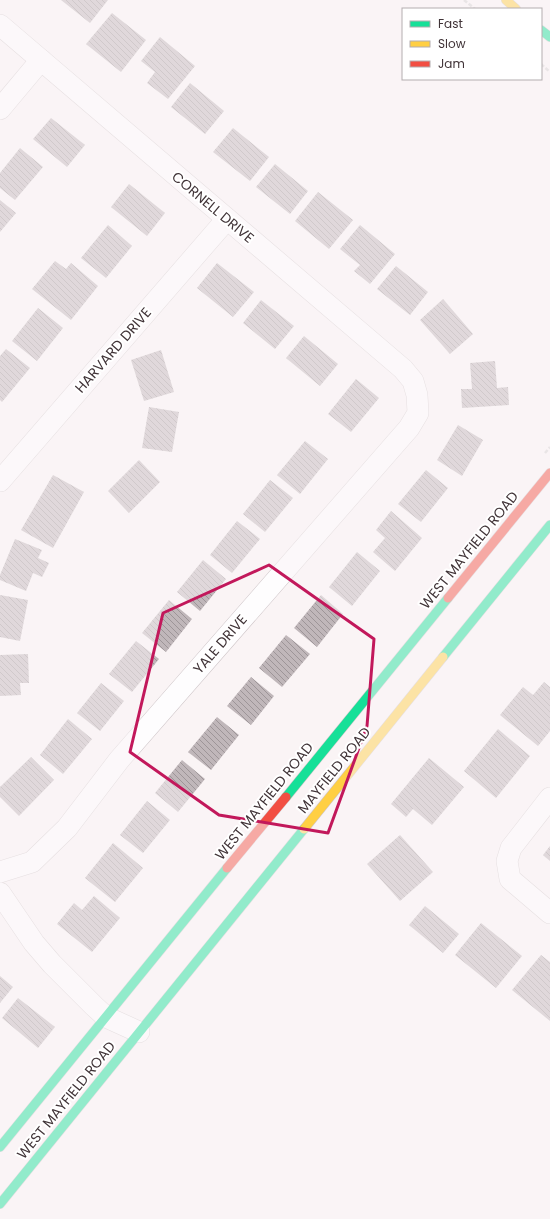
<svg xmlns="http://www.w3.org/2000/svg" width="550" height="1219" font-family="Poppins,sans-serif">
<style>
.building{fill:url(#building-back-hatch)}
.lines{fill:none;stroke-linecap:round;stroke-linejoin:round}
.street-casing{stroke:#cfc6c9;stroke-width:22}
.fast-casing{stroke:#cfc6c9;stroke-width:10}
.slow-casing{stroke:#cfc6c9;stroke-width:10}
.jam-casing{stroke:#cfc6c9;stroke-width:10}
.path{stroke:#d6d2d3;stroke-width:2.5;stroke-dasharray:4 2;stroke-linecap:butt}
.street{stroke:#fefdfe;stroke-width:21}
.fast{stroke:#16e098;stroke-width:9}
.slow{stroke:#ffcf43;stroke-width:9}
.jam{stroke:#f24e42;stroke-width:9}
.marked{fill:none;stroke:#c2185b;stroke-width:3;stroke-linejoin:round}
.labels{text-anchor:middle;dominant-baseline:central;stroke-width:4;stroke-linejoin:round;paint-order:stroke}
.street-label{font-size:14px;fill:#403337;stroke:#fff}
</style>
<defs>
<pattern id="building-back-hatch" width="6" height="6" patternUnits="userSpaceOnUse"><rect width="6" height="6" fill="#c0b7ba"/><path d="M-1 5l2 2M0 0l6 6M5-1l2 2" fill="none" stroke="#9d9598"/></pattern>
</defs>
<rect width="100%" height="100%" fill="#faf4f5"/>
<g class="building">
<polygon points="61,0 108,0 90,23"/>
<polygon points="112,13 146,40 121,72 86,44"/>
<polygon points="160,37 195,66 168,99 147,83 155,72 141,61"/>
<polygon points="190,83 224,111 205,134 171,107"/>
<polygon points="51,118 85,145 67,167 33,139"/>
<polygon points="233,128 269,157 250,181 213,152"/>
<polygon points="20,148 43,167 15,200 0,188 0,173"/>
<polygon points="275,164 308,191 290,214 256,187"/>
<polygon points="129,184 165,213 147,236 111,207"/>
<polygon points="318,192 353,220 329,249 295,221"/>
<polygon points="0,200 16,213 0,232"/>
<polygon points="108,225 132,246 106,278 81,258"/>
<polygon points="360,225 395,254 370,284 354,271 360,265 340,249"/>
<polygon points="55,261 66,269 71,263 98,286 71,320 32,289"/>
<polygon points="217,263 254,292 233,317 197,288"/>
<polygon points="396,266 428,292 410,315 377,289"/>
<polygon points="443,299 473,334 450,354 420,320"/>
<polygon points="261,300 294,326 275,349 243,323"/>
<polygon points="38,308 63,328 37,361 12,341"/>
<polygon points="304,336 338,364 320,386 286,358"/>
<polygon points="6,349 30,368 2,402 0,400 0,356"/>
<polygon points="161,350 174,392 144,401 131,360"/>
<polygon points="495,361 497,388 508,387 509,405 462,408 461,389 472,389 470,363"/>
<polygon points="356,379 379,398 351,432 328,414"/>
<polygon points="149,407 179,412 172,452 142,448"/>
<polygon points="458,425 483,440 462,476 437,460"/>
<polygon points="305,441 328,459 300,494 277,475"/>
<polygon points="139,460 160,482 129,513 108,491"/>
<polygon points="426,470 448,488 421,522 398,504"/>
<polygon points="53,475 84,492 53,548 21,530"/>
<polygon points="270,480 293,498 265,532 243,514"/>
<polygon points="391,511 422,538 395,571 373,552 385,538 376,530"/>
<polygon points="237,521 260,539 232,573 210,555"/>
<polygon points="15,539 42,550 38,558 49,563 42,577 33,573 26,591 0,580 0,575"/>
<polygon points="357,552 380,571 352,606 329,587"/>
<polygon points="203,560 226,579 200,611 177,592"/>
<polygon points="0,595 28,600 20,641 0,637"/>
<polygon points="321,595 343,614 317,647 294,628"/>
<polygon points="169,600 192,619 166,652 142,633"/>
<polygon points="286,635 310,654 282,687 259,668"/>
<polygon points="136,641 159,659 132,692 109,674"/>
<polygon points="28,654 29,683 20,683 21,695 0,696 0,655"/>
<polygon points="251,677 274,696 251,725 227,706"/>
<polygon points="544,682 550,687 550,731 538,746 500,715 523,687 533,695"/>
<polygon points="101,683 124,701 100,731 77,713"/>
<polygon points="217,717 239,735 211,770 188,752"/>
<polygon points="68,719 92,739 63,774 40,755"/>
<polygon points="498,729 530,756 496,798 464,771"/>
<polygon points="31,757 54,780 19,816 0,797 0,787"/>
<polygon points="429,758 464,787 432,825 413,809 406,817 391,804"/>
<polygon points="182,760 205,779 178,812 155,793"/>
<polygon points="147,801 170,820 143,853 120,835"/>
<polygon points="400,835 433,872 400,901 367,864"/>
<polygon points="113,843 143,868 115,902 85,878"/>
<polygon points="550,846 550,861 543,855"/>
<polygon points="94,896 120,918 92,952 57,924 74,903 82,910"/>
<polygon points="425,906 459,934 443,953 409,925"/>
<polygon points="481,923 522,956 496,988 455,955"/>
<polygon points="541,955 550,962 550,1021 512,990"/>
<polygon points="0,976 13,987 0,1003"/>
<polygon points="18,998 55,1027 38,1048 2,1018"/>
</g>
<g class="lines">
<g class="street-casing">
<g id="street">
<polyline points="0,25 403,369 413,381 417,395 418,413 409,428 119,760 67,828 32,862 0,872"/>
<polyline points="0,109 41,60"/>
<polyline points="0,481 227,219"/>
<polyline points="550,798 511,848 507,861 510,879 550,913"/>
<polyline points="0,893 34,943 52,964 94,1006 106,1017 139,1032"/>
</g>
</g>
<g class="fast-casing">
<g id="fast">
<polyline points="541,30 550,37"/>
<polyline points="443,657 550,525"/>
<polyline points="286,797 448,598"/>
<polyline points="0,1147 227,868"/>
<polyline points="0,1204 304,829"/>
</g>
</g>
<g class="slow-casing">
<g id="slow">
<polyline points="506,0 516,9"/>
<polyline points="304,829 443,657"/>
</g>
</g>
<g class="jam-casing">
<g id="jam">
<polyline points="448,598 550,473"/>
<polyline points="227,868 286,797"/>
</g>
</g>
<g class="path">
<polyline points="464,0 475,9"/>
<polyline points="541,64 550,72"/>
<polyline points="545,453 550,447"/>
</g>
<use href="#street" class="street"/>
<use href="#fast" class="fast"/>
<use href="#slow" class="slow"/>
<use href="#jam" class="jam"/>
</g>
<path d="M0 0H550V1219H0ZM269,565L374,639L367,726L328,833L219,815L130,752L163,613Z" fill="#faf4f5" fill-opacity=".55" fill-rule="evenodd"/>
<path class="marked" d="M269,565L374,639L367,726L328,833L219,815L130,752L163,613Z"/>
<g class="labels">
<g class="street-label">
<text transform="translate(213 207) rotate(40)">CORNELL DRIVE</text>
<text transform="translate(113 350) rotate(-49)">HARVARD DRIVE</text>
<text transform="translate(469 550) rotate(-51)">WEST MAYFIELD ROAD</text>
<text transform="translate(220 644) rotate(-49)">YALE DRIVE</text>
<text transform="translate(334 770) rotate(-51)">MAYFIELD ROAD</text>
<text transform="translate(264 801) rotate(-51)">WEST MAYFIELD ROAD</text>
<text transform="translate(66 1100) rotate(-51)">WEST MAYFIELD ROAD</text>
</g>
</g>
<rect x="402" y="8" width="140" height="72" fill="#ffffff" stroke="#b3adaf"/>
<rect x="410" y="21" width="20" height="6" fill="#16e098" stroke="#b3adaf"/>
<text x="438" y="28" font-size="12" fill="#403337">Fast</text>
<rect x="410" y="41" width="20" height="6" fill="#ffcf43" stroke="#b3adaf"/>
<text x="438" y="48" font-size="12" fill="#403337">Slow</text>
<rect x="410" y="61" width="20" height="6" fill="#f24e42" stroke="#b3adaf"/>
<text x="438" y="68" font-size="12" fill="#403337">Jam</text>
</svg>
